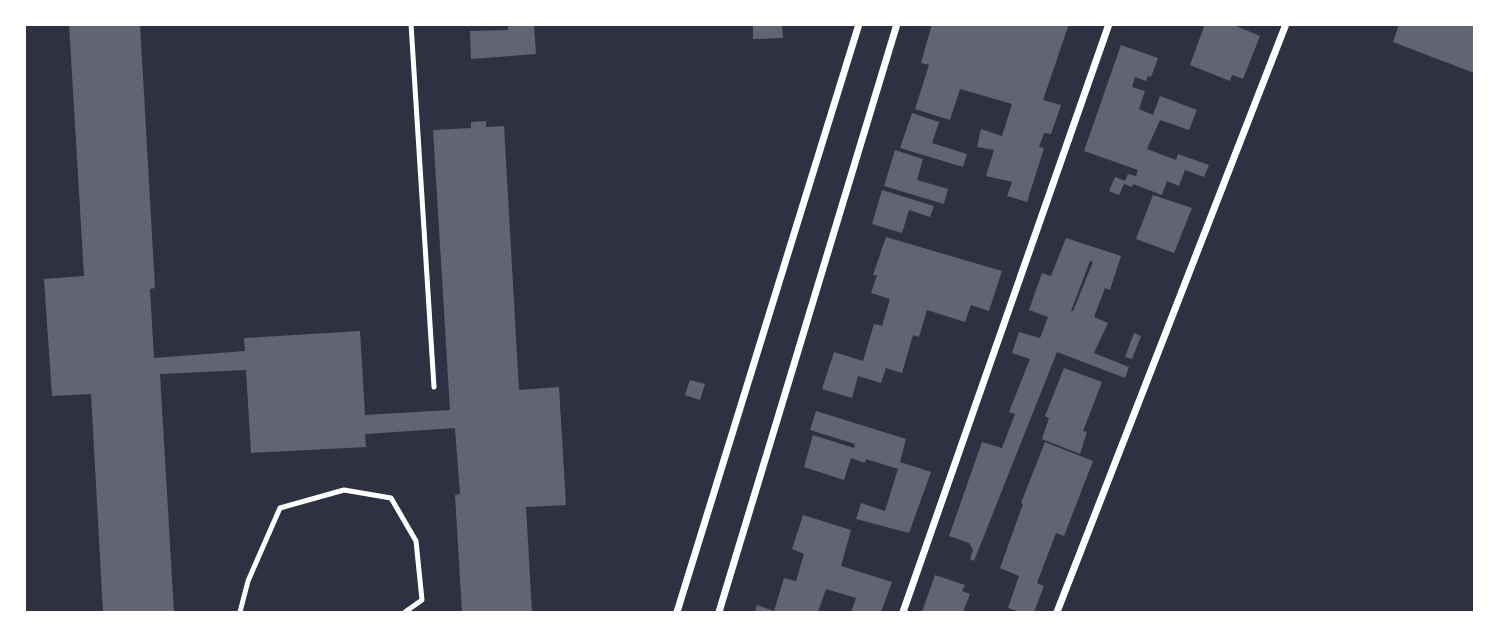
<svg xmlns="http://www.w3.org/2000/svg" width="1499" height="637" font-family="Roboto,sans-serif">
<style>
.building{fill:#626471;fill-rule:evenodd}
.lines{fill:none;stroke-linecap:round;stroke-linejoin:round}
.service{stroke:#fff;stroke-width:5}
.minor{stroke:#fff;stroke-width:7}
</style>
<rect width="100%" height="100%" fill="#2d3142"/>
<g class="building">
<polygon points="69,24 140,24 155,288 150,289 154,358 245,351 244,338 360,331 365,415 450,410 433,130 471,128 471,122 486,121 486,127 504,126 519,390 559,387 566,505 526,507 532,612 462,612 455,495 460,494 455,428 365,434 366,447 251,453 246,370 160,374 174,612 103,612 91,394 52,396 44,279 84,276"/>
<polygon points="508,24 534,24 536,54 471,59 470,31 508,30"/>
<polygon points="753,24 782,24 783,38 753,39"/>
<polygon points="932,24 1069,24 1043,100 1061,105 1051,134 1044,133 1039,147 1044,148 1027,202 1007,196 1012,182 986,176 994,150 977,147 981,129 1002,136 1012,104 960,89 950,120 915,109 929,65 921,63"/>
<polygon points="1205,24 1231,24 1260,36 1243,79 1232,75 1230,81 1190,65"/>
<polygon points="1399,24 1474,24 1474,73 1393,42"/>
<polygon points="1121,45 1158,58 1151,77 1148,76 1146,81 1135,77 1132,87 1145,91 1139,109 1153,115 1160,96 1197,110 1189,130 1160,120 1147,149 1176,160 1178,154 1209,165 1204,177 1185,170 1179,186 1167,181 1162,195 1133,184 1132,187 1124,184 1119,195 1109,191 1115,177 1125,181 1128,174 1136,176 1138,170 1084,151"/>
<polygon points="912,113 939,122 932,143 967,154 963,167 900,148"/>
<polygon points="895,150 923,159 917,180 948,189 944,204 884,186"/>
<polygon points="882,190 934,206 930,217 909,210 902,233 872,224"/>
<polygon points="1153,195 1192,208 1174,253 1136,239"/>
<polygon points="886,237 1002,271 989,311 971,305 965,322 927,310 919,337 913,335 902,373 886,368 881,383 858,376 852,398 822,389 834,352 863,361 874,324 882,326 890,299 871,293 877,275 873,275"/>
<path d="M1066,238L1121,256L1110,290L1105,288L1094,317L1108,323L1094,353L1129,367L1125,378L1057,352L974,561L970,559L973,550L969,543L949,536L982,442L1002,448L1015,414L1009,412L1030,359L1012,353L1019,332L1040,338L1048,317L1029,310L1042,273L1051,276ZM1090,261L1093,262L1073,311H1071Z"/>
<polygon points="1134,333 1141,336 1132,359 1125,357"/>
<polygon points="1064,368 1102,382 1083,431 1087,432 1080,454 1042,439 1049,418 1045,416"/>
<polygon points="690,380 705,384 700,400 685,395"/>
<polygon points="816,411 906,439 900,462 931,472 909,533 856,519 861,503 885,511 898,469 866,459 865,463 851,458 844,480 804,467 813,435 854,448 855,444 810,430"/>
<polygon points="1045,442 1093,461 1064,536 1056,533 1037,583 1044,586 1034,612 1020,612 1008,608 1019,576 1000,568 1023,504 1021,503"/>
<polygon points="803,515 851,530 841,566 892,582 881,612 851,612 856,598 826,589 818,612 755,612 757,605 774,611 784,578 796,581 804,554 792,549"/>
<polygon points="935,575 965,585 962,591 970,594 963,612 922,612"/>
</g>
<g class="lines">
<g class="service">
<polyline points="411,24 434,387"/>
<polyline points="240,612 248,581 280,508 344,490 391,498 416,541 422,600 405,612"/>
</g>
<g class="minor">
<polyline points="677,612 859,24"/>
<polyline points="719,612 897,24"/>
<polyline points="903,612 1109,24"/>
<polyline points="1057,612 1286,24"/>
</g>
</g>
<rect width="1499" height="637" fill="none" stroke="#ffffff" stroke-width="52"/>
</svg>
